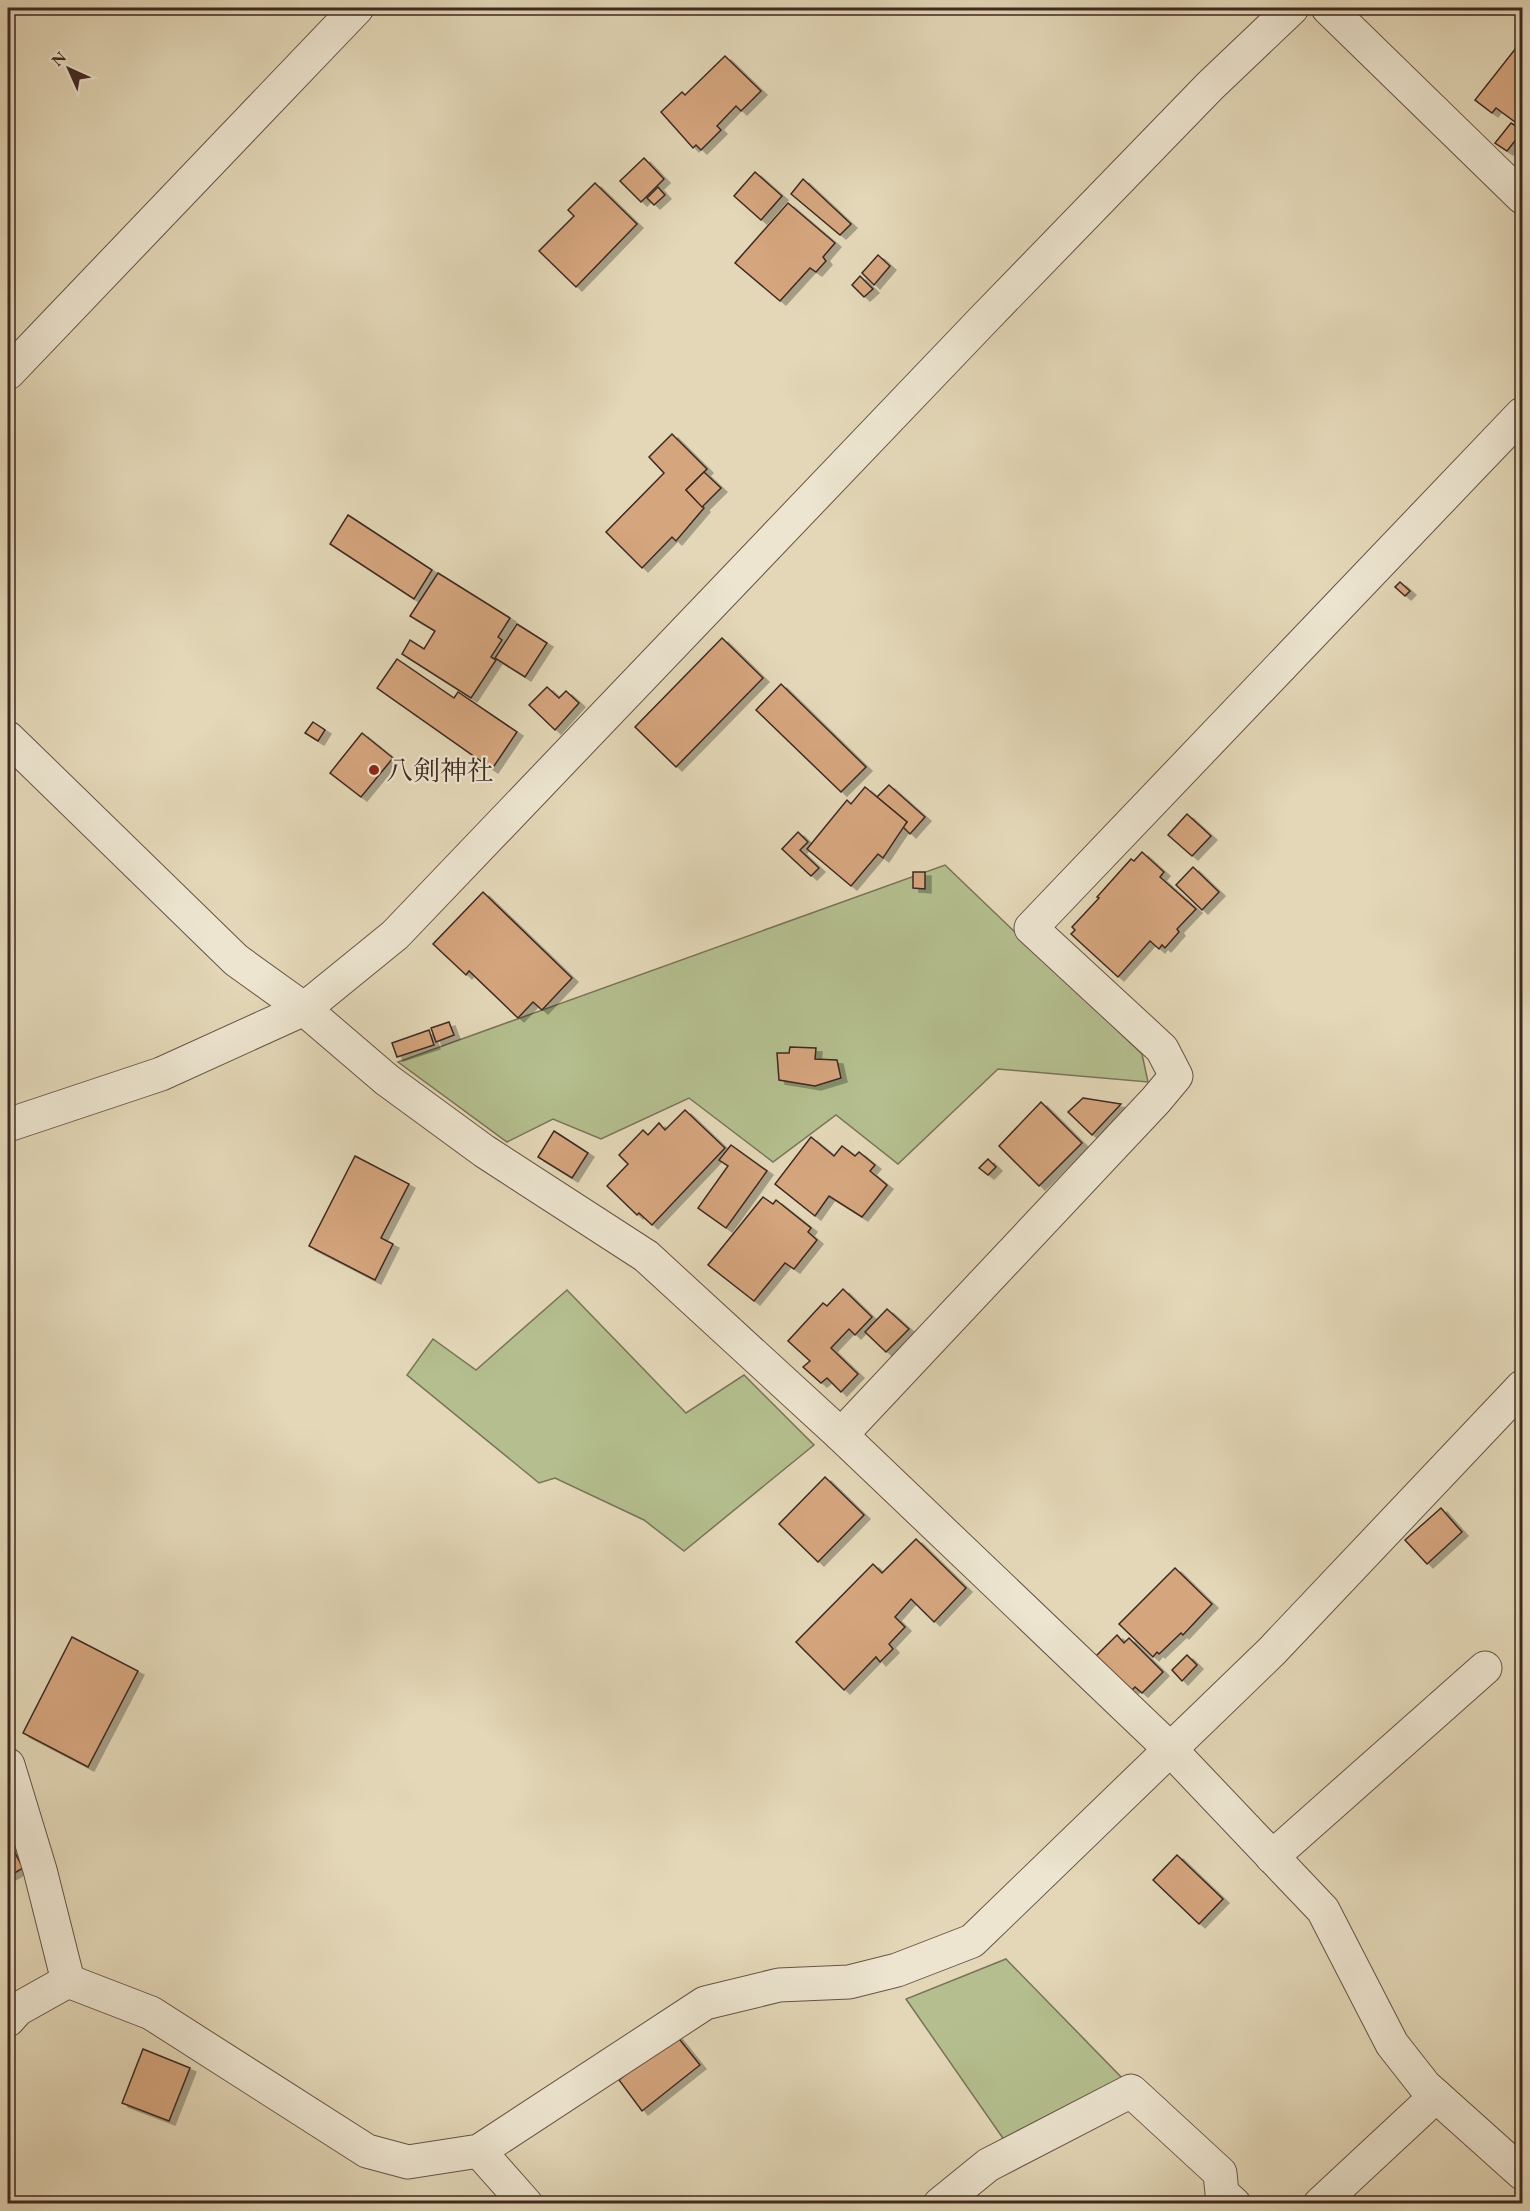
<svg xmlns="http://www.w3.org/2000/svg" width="1530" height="2211" font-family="'EB Garamond','Noto Serif JP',serif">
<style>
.green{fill:#b4be8e;stroke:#797458;stroke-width:1.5}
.building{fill:#d5a57e;stroke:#3e2921;stroke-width:1.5;filter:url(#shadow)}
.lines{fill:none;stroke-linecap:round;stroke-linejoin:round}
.minor-casing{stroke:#675446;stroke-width:35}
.minor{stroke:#ede5d0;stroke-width:33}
.poi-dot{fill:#8f2418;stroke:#ede5d0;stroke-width:2}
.labels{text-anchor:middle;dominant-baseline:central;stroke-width:4.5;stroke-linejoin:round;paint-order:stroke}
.poi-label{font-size:27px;fill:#3e2921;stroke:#ede5d0;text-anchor:start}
</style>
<defs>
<filter id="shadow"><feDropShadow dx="6" dy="4" stdDeviation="0" flood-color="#0004"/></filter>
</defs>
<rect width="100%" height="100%" fill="#e3d7b7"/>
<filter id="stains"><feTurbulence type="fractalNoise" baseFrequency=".00333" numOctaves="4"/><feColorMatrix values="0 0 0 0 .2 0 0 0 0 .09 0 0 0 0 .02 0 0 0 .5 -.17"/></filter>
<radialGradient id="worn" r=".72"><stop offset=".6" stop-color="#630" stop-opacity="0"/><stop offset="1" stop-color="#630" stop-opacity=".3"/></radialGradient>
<g class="green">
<polygon points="945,865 1142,1054 1148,1082 998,1069 898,1164 836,1115 773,1162 689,1098 601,1139 553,1119 507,1142 398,1062"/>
<polygon points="567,1290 686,1413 744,1375 814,1445 684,1551 644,1520 555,1478 539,1483 407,1375 433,1339 476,1370"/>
<polygon points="1006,1959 1125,2081 1016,2157 906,1999"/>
</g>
<g class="building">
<polygon points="1516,48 1522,53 1522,112 1515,122 1496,108 1492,113 1475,100"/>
<polygon points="725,56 761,91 741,111 736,106 717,126 721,130 701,150 696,145 693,148 661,112 682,92 685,95"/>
<polygon points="1522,119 1522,132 1507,151 1495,143 1511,123 1516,126"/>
<polygon points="644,158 664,179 641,202 620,181"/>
<polygon points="755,172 782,196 761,220 734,196"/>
<polygon points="803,179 851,224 840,235 791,194"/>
<polygon points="595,183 637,224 576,287 539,251 574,216 568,210"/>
<polygon points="658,187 665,195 654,205 647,198"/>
<polygon points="788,203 835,243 823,257 826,261 816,272 810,268 780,301 735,263"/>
<polygon points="878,255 890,266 874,285 862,273"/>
<polygon points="860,276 873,289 864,297 852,285"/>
<polygon points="672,434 707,469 686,490 704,508 676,541 672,537 642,568 606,532 664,473 649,457"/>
<polygon points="704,472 721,488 702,507 686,490"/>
<polygon points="348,515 432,570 414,599 330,544"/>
<polygon points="438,573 510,618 498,637 502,640 491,657 496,660 471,698 402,654 410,640 424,649 435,631 410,616"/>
<polygon points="1400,582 1410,591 1405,596 1395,587"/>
<polygon points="517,624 547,643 525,677 495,658"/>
<polygon points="722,638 763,678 676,767 635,727"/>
<polygon points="397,659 454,698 458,692 517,732 492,769 377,688"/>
<polygon points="781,684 866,767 841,792 756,710"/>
<polygon points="547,687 559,698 566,691 579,703 555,730 529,705"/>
<polygon points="313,722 325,730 318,741 305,733"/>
<polygon points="362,733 393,758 361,797 330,773"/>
<polygon points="889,785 925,817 910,834 903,827 907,822 877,797"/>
<polygon points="865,787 907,822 883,858 878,854 851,886 807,849 847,800 851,804"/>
<polygon points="1187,814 1211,836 1192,856 1168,835"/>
<polygon points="798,832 808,842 800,850 819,868 811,876 782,849"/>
<polygon points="1142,852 1164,872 1160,877 1196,909 1177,929 1179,932 1165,948 1162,945 1159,949 1150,941 1118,977 1071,934 1075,930 1072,927 1099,898 1097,897 1131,859 1134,861"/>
<polygon points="1193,867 1219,892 1202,910 1176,885"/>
<polygon points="913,872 925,872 925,889 913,888"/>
<polygon points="483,892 572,978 542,1010 533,1002 518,1018 469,971 466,975 433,944"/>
<polygon points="449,1022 454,1035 436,1042 431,1028"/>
<polygon points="429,1030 434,1045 397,1057 392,1043"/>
<polygon points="790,1047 816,1048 815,1059 837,1060 841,1078 815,1086 779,1080 777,1053 789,1053"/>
<polygon points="1083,1098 1121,1104 1092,1135 1068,1112"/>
<polygon points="1041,1102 1082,1143 1039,1186 999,1146"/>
<polygon points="685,1110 725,1148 652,1225 639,1213 637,1215 607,1186 628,1164 619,1155 643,1130 648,1135 659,1123 665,1130"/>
<polygon points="554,1131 588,1153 572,1178 538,1157"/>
<polygon points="811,1137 834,1156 842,1146 855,1156 859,1152 875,1165 870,1171 887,1185 862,1217 829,1196 815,1216 775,1184"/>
<polygon points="731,1145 767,1171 726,1228 698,1208 728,1166 719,1160"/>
<polygon points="355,1156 409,1184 381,1238 393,1244 375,1280 309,1246"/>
<polygon points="988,1159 996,1167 988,1175 979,1168"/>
<polygon points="763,1197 773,1204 776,1200 811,1228 808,1232 817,1240 794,1269 785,1263 754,1301 708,1265"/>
<polygon points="843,1289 872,1317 855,1335 849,1329 831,1348 858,1374 841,1392 827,1378 821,1383 803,1367 810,1361 788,1341 823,1303 827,1306"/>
<polygon points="887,1309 909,1329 886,1352 865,1332"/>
<polygon points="825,1477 864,1515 818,1562 779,1524"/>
<polygon points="1441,1508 1462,1532 1427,1564 1405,1540"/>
<polygon points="916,1539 966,1588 934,1622 911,1599 895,1617 905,1627 889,1644 893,1649 880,1662 876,1657 844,1690 796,1642 873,1564 882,1573"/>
<polygon points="1175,1568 1212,1604 1183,1635 1181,1633 1159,1654 1157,1652 1153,1657 1119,1624"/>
<polygon points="1117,1635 1124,1643 1129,1638 1163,1672 1142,1693 1135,1687 1131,1691 1096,1656"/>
<polygon points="72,1637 138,1671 88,1767 23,1733"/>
<polygon points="1187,1655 1197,1665 1182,1681 1172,1670"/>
<polygon points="8,1840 23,1868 8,1877"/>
<polygon points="1177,1855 1223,1899 1199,1924 1153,1880"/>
<polygon points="676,2035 700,2065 642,2111 619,2080"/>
<polygon points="143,2049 190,2068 169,2121 122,2103"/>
</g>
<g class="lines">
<g class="minor-casing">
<g id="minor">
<polyline points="1328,8 1522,197"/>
<polyline points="8,373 357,8"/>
<polyline points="8,738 236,960 304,1009 387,1080 484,1151 646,1256 841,1435 1170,1749 1323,1910 1392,2044 1425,2086 1522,2173"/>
<polyline points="8,1125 161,1074 304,1009 395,935 983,320 1210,86 1292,8"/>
<polyline points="841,1435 1156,1100 1176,1076 1162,1049 1031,928 1522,414"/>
<polyline points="8,1765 40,1870 68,1981"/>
<polyline points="1272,1857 1485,1668"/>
<polyline points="68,1981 151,2013 367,2151 408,2162 479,2151 705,2003 779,1985 849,1982 897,1970 972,1941 1272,1651 1522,1387"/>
<polyline points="8,2020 18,2009 68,1981"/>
<polyline points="479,2151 526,2204"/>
<polyline points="940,2204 988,2165 1131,2091 1220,2173 1222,2193 1234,2204"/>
<polyline points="1320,2204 1436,2096"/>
</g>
</g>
<use href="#minor" class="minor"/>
</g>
<circle class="poi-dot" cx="374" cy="770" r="6"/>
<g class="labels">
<g class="poi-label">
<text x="386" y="770">八剣神社</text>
</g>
</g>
<rect width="1530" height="2211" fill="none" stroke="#e3d7b7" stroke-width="30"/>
<rect x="9" y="9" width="1512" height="2193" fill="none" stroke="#3e2921" stroke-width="3"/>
<rect x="15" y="15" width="1500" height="2181" fill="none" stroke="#3e2921" stroke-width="1.5"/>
<g transform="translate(69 69) rotate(315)" stroke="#ede5d0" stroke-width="4.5" paint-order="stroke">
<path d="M0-4.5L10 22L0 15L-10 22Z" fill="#3e2921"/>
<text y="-9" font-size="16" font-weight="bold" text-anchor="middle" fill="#3e2921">N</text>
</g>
<rect width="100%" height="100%" filter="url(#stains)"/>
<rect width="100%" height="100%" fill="url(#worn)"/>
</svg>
